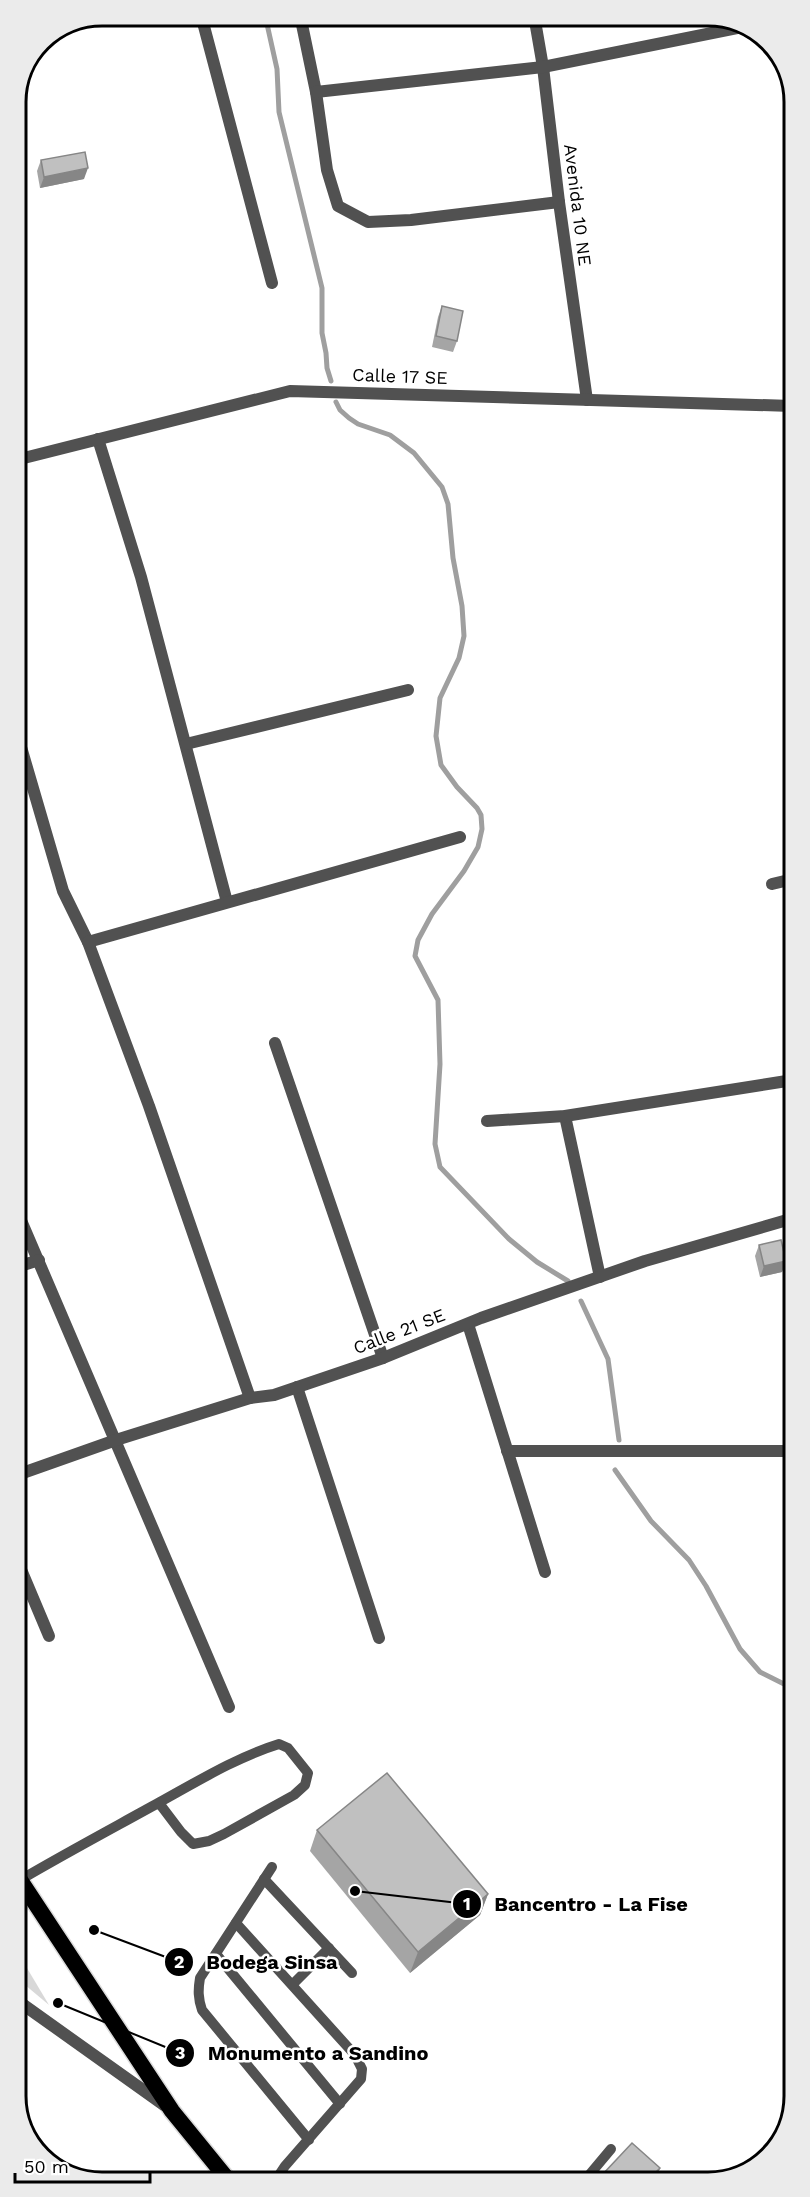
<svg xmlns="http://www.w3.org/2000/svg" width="810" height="2197" font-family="'Work Sans',sans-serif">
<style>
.green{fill:#d8d8d8}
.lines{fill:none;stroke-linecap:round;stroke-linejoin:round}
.stream{stroke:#9f9f9f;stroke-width:5}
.trunk-casing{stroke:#dbdbdb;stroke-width:19}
.service{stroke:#515151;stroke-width:10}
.minor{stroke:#515151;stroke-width:12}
.tertiary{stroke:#515151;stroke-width:12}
.trunk{stroke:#000;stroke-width:16}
.wall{fill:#a5a5a5}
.shaded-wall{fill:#868686}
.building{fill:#c0c0c0;stroke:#868686;stroke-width:1.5}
.labels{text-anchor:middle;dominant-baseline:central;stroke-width:5;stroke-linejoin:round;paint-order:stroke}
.street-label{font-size:18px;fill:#000;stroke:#fff}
.rim{fill:none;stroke:#000;stroke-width:3}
.leader{fill:none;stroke:#000;stroke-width:2}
.callout-dot{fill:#000;stroke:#fff;stroke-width:2}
.mark-label{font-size:18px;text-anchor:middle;font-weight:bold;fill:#fff}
.callout-label{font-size:20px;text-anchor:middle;font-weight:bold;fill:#000;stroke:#fff;stroke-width:5;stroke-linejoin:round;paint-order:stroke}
</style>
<rect width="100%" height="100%" fill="#fff"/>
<polygon class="green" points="18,1953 49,2005 18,1979"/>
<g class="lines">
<g class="stream">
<polyline points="265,15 277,69 279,112 322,288 322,333 326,353 327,368 331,381"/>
<polyline points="336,402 340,410 349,418 358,424 390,435 414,453 442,487 448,504 453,558 462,606 464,636 459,658 440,698 436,736 441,765 457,787 477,808 481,815 482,829 478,847 464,871 432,914 418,940 415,956 438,1000 440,1064 435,1144 440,1167 509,1239 537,1262 568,1281"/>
<polyline points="581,1301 608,1359 619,1440"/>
<polyline points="615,1470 651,1521 689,1560 706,1586 740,1649 760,1672 794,1689"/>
</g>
<g class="trunk-casing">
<polyline id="trunk" points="18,1877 172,2111 229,2181"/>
</g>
<g class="service">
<path d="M272,1867L200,1978C198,1990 198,1998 202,2010L309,2140"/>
<polyline points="264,1879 352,1973"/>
<path d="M20,1880C66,1853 113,1828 160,1802C198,1781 237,1757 279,1744L288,1748L308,1773L305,1785L294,1795L224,1834L209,1841L193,1844L181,1832L159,1803"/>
<polyline points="236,1923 355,2055 362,2069 361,2079 285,2166 275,2181"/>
<polyline points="216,1954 340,2104"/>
<polyline points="293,1984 329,1948"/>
<polyline points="585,2180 611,2149"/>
</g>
<g class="minor">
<polyline points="201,15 272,283"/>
<polyline points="300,15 316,92 327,170 338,206 368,222 411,220 559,202"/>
<polyline points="534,15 543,67 559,202 587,400"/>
<polyline points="316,92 543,67 742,27"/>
<polyline points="98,439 141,577 227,902"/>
<polyline points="16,460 290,391 792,406"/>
<polyline points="16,730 63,891 88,942 149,1106 250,1398"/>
<polyline points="186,744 408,690"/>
<polyline points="772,884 793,879"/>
<polyline points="88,942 460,837"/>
<polyline points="275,1043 383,1358"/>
<polyline points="565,1116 600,1277"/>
<polyline points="487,1121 565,1116 793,1080"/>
<polyline points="17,1211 229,1707"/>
<polyline points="17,1267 39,1260"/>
<polyline points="468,1324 545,1572"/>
<polyline points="297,1387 379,1638"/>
<polyline points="507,1451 794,1451"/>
<polyline points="17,1475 116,1440 250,1398 274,1395 383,1358 481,1318 645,1261 794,1218"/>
<polyline points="17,1560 49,1636"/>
</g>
<polyline class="tertiary" points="18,2001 164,2105"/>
<use href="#trunk" class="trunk"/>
</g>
<g class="wall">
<polygon points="41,160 84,179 40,188 37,171"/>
<polygon points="442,306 457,341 453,352 432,347 438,317"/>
<polygon points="759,1245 786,1261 782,1272 760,1277 755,1256"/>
<polygon points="317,1830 488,1894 480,1915 410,1973 310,1851"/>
<polygon points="660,2168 656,2179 601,2180 602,2175"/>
</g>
<g class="shaded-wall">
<polygon points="88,168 84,179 40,188 44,177"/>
<polygon points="786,1261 782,1272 760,1277 764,1266"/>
<polygon points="488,1894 480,1915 410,1973 418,1952"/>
<polygon points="660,2168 656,2179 649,2179"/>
</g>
<g class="building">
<polygon points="85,152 88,168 44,177 41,160"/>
<polygon points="442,306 463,311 457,341 436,336"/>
<polygon points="781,1240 786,1261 764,1266 759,1245"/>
<polygon points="387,1773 488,1894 418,1952 317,1830"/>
<polygon points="632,2143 660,2168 649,2179 608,2180 602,2175"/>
</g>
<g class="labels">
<g class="street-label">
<text transform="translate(578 205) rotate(83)">Avenida 10 NE</text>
<text transform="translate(400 376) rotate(2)">Calle 17 SE</text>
<text transform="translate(399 1331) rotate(-21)">Calle 21 SE</text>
</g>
</g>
<path d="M0 0H810V2197H0ZM102 26H708A76 76 0 0 1 784 102V2096A76 76 0 0 1 708 2172H102A76 76 0 0 1 26 2096V102A76 76 0 0 1 102 26Z" fill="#ebebeb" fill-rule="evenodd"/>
<path class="rim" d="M102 26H708A76 76 0 0 1 784 102V2096A76 76 0 0 1 708 2172H102A76 76 0 0 1 26 2096V102A76 76 0 0 1 102 26Z"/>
<path class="leader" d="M355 1891L467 1904M94 1930L179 1962M58 2003L180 2053"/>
<g class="callout-dot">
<circle cx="355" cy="1891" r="6"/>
<circle cx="94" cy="1930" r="6"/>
<circle cx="58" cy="2003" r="6"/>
<circle cx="467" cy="1904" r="15"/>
<circle cx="179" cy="1962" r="15"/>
<circle cx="180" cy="2053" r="15"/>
</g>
<g class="mark-label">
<text x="467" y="1910">1</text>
<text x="179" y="1968">2</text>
<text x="180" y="2059">3</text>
</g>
<g class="callout-label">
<text x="591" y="1911">Bancentro - La Fise</text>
<text x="272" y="1969">Bodega Sinsa</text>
<text x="318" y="2060">Monumento a Sandino</text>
</g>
<path d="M15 2173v9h135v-9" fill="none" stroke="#000000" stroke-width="3"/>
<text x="24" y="2173" font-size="18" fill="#000000" stroke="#ffffff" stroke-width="4.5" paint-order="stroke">50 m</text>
</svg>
